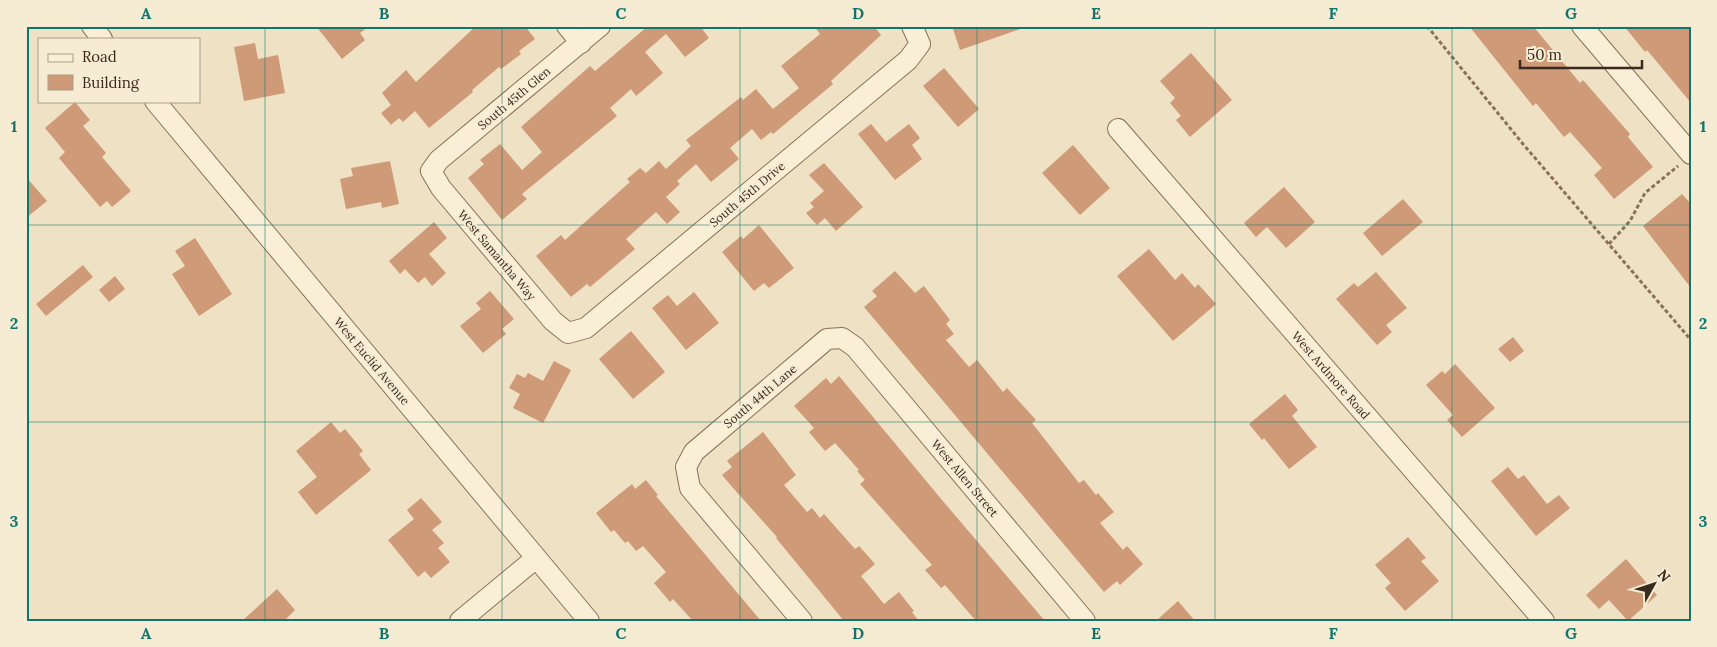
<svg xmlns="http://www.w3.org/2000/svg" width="1717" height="647" font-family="Lora,serif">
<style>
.building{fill:#ce9a78}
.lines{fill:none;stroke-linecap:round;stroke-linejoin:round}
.minor-casing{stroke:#897259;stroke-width:22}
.path{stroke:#897259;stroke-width:3;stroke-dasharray:4 2.5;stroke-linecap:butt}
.minor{stroke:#f9eed6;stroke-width:20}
.grid{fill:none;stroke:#0f766e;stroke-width:1;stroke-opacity:0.55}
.labels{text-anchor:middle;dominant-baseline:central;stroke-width:4.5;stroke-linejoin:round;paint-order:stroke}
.street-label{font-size:12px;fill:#392a1e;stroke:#f6ebd3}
.neatline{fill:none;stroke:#0f766e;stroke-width:2}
.grid-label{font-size:16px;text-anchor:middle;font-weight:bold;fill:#0f766e}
</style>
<rect width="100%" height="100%" fill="#efe1c3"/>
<g class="building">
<polygon points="316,26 369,26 360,33 365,40 342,59"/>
<polygon points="476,26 525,26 535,39 519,51 521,54 501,69 499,67 472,90 473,92 429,128 415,111 403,122 399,118 391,125 381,113 391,105 382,93 406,70 416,82"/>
<polygon points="648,26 700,26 709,38 685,57 666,34 645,52 663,73 636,96 631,89 610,108 617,116 522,194 527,199 502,220 468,178 484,164 480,160 500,144 522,170 542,152 521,127 590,66 595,71"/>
<polygon points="814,26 874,26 881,35 831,81 833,84 773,134 771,132 761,140 752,129 730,148 739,159 711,182 696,164 677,181 680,184 666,197 680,212 667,224 656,212 626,239 635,249 590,287 587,284 571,297 536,256 561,235 565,240 630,182 627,179 640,168 646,173 659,161 666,169 691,146 686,140 741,97 743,100 756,89 773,109 799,88 781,66 820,34"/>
<polygon points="952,26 1023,26 1023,28 960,50"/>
<polygon points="1469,26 1533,26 1580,83 1583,80 1630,134 1628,137 1653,167 1614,199 1594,175 1602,168 1570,132 1564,137 1536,103 1533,106"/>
<polygon points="1624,26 1691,26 1691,103 1647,50 1645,52"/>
<polygon points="255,43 258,59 278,55 285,93 244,101 234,47"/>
<polygon points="1191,53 1232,100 1190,137 1176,120 1181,116 1170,103 1175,98 1160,81"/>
<polygon points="944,68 979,109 958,127 923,86"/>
<polygon points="75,102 90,120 83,126 106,153 102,157 131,191 112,207 107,201 100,207 59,158 65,152 45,128"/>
<polygon points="871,124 886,142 909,124 920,138 912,145 922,159 895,180 858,134"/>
<polygon points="1073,145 1110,188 1080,215 1042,173"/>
<polygon points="390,161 399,204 382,208 381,202 346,209 340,179 353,176 351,168"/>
<polygon points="824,163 863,207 836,231 825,218 817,225 806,213 814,207 810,203 824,191 809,175"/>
<polygon points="26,177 47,201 26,218"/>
<polygon points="1284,187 1315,222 1286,248 1267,227 1256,237 1244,223"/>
<polygon points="1682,194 1691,204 1691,288 1643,226"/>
<polygon points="1403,199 1423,222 1382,256 1363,233"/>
<polygon points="434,222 447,238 429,254 446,273 432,286 425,277 418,283 405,269 400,274 389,261"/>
<polygon points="759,225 794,268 769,288 764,283 754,291 722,252 741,236 743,239"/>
<polygon points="195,238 232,294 199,316 172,274 185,266 175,251"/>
<polygon points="1149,249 1175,280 1182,273 1195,288 1198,284 1216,304 1173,341 1117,276"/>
<polygon points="83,265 93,277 46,316 36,304"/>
<polygon points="895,271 915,293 924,286 950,320 946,324 954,334 946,340 969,367 977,360 1003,392 1007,388 1036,420 1032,423 1079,483 1084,480 1096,495 1098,493 1114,512 1100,523 1123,550 1127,546 1143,564 1120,585 1117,581 1104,592 864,307 877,296 872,291"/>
<polygon points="1376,272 1407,308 1386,325 1392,332 1377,345 1336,299 1354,283 1358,287"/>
<polygon points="115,276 125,289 109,302 99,290"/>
<polygon points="490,291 514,319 502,329 506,334 483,353 460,326 481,309 476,303"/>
<polygon points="694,292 719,323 686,350 652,308 668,295 677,306"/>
<polygon points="631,331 665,372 633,399 599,359"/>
<polygon points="1513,337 1524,351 1510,362 1498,349"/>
<polygon points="554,361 571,370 543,423 513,408 520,394 509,388 517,374 525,378 528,373 543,381"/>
<polygon points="1455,364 1495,408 1462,437 1447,420 1453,415 1426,385 1442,371 1445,374"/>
<polygon points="839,376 942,500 1045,621 976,621 945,585 941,588 925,570 932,565 860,484 865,480 857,471 859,470 835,443 825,451 809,432 814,428 794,406 826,378 831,384"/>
<polygon points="1285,394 1298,410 1292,416 1317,447 1289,469 1264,438 1262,440 1249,424"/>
<polygon points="331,422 340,433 345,429 363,451 359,454 371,470 316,515 298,492 317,477 296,451"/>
<polygon points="763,432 796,475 784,485 807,512 812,508 820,518 824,514 855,549 859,546 875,564 861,576 884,604 899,592 914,611 912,612 919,621 844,621 776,538 777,537 734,489 722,475 732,467 727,461"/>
<polygon points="1508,467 1518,479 1524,475 1547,504 1559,495 1570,508 1536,536 1491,481"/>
<polygon points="646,480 658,495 656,496 761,621 693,621 673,599 670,602 654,583 666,572 643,546 636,551 628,541 625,543 614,530 611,532 596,513 632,484 635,489"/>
<polygon points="421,498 442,522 432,530 444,543 438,548 450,562 431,578 425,571 418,577 388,540 414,519 407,510"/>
<polygon points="1408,537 1426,558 1421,561 1439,581 1405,611 1385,588 1391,583 1375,565"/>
<polygon points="1626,559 1657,595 1628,621 1609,600 1599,609 1586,595"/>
<polygon points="277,589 295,610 284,621 242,621"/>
<polygon points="1178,601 1195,621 1156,621"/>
</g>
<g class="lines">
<g class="minor-casing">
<g id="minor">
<polyline points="92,26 102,39"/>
<polyline points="567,26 581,43"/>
<polyline points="600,26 439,160 431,171 441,188 553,321 568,333 586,328 908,60 920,44 912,26"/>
<polyline points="1582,26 1691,154"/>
<polyline points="155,101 589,621"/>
<polyline points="1118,129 1544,621"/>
<polyline points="460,621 536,558"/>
<polyline points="802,621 690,488 686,467 694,452 827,339 842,338 855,347 1085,621"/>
</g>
</g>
<g class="path">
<polyline points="1427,26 1523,144 1691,340"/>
<polyline points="1609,244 1630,221 1645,193 1678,166"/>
</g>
<use href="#minor" class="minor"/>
</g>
<path class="grid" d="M265,26V621M502,26V621M740,26V621M977,26V621M1215,26V621M1452,26V621M26,225H1691M26,422H1691"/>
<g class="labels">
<g class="street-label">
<text transform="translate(514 98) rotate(-40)">South 45th Glen</text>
<text transform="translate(747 194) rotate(-40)">South 45th Drive</text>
<text transform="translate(497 255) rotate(50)">West Samantha Way</text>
<text transform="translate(372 361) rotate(50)">West Euclid Avenue</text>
<text transform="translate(1331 375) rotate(49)">West Ardmore Road</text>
<text transform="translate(760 396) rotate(-40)">South 44th Lane</text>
<text transform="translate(965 478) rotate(50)">West Allen Street</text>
</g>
</g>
<rect width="1717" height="647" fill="none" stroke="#f6ebd3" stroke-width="55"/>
<rect x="38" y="38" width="162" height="65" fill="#f6ebd3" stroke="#aa9e8b"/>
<rect x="48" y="54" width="25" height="8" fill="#f9eed6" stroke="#aa9e8b"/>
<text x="82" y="62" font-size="15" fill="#392a1e">Road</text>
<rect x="48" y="75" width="25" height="15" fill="#ce9a78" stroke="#aa9e8b"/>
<text x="82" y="88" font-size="15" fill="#392a1e">Building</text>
<g transform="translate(1654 584) rotate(50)" stroke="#f6ebd3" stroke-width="4" paint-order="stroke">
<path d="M0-4L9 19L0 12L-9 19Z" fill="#392a1e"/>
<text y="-8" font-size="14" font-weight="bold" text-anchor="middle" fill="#392a1e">N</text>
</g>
<path d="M1520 60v8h122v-8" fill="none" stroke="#392a1e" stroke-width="2.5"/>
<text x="1527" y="60" font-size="15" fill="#392a1e" stroke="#f6ebd3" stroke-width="4" paint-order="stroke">50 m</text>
<rect x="28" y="28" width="1662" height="592" class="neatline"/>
<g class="grid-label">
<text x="146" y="19">A</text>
<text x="384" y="19">B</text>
<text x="621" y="19">C</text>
<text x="858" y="19">D</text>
<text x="1096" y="19">E</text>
<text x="1333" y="19">F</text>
<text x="1571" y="19">G</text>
<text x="14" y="132">1</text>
<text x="1703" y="132">1</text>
<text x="14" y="329">2</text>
<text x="1703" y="329">2</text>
<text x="14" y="527">3</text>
<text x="1703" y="527">3</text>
<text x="146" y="639">A</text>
<text x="384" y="639">B</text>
<text x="621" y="639">C</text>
<text x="858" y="639">D</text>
<text x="1096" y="639">E</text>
<text x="1333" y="639">F</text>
<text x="1571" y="639">G</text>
</g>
</svg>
